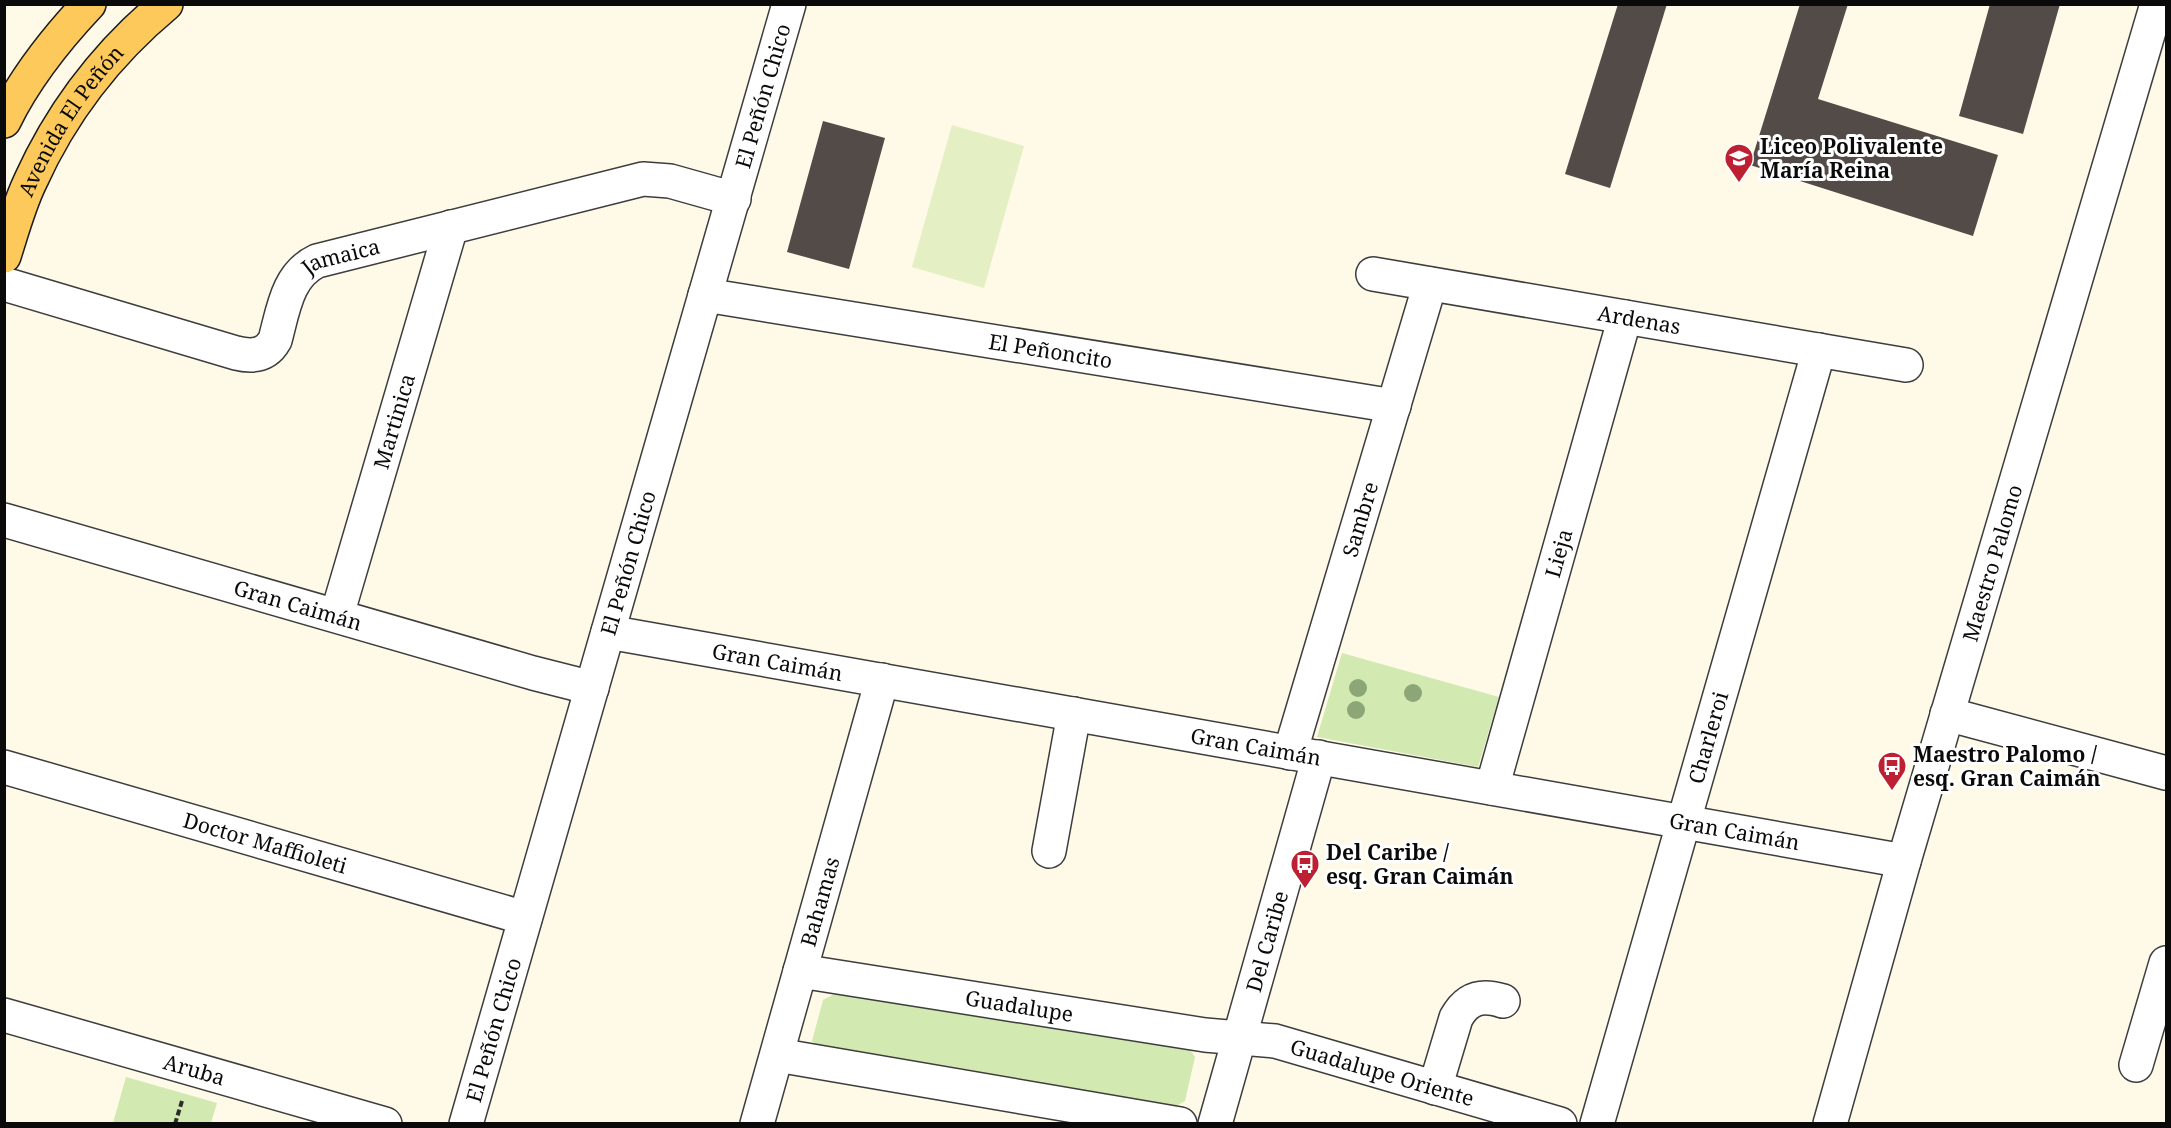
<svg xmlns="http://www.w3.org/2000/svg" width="2171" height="1128" font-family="'Noto Serif',serif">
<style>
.green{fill:#d2e9b1}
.pitch{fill:#e4f0c3}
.building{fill:#534b47}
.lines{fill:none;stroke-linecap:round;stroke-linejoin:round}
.minor-casing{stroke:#3d3d3d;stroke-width:36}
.major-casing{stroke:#1b1b1b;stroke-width:36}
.path{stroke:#2c2c2c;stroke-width:4;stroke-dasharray:6 3;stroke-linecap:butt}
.minor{stroke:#fff;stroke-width:33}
.major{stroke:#fdc95a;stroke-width:33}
.tree{fill:#8ca677}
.labels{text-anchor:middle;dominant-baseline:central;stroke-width:6;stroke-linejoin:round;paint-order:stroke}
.street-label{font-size:21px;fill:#0a0a0a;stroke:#fff}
.poi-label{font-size:21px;font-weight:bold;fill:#0a0a0a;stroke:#fff;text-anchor:start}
</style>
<rect width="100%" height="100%" fill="#fff9e8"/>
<g class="green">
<polygon points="1342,653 1499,697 1478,767 1317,737"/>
<polygon points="838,992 1187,1045 1195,1057 1185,1101 1176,1106 818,1047 812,1041 823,1000"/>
<polygon points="126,1077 217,1103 211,1123 113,1123"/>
</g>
<polygon class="pitch" points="952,125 1024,146 984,288 912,267"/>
<g class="building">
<polygon points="1618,4 1667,4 1610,188 1565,174"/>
<polygon points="1800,4 1848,4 1818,99 1998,155 1973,236 1750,165"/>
<polygon points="1990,4 2060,4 2023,134 1959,116"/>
<polygon points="823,121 885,138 849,269 787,252"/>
</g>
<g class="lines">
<g class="minor-casing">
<g id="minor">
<path id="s1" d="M1373,274L1906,365"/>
<path id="s2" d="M4,284L236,353C252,357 266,356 275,340C283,311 287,275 317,261L643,179L670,181L734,199"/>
<path id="s3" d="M705,295L1394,406"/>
<path id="s4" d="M4,520L533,673L592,688"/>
<path id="s5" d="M337,615L451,227"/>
<path id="s6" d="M608,632L1904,861"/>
<polyline points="1947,714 2166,773"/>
<path id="s7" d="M1290,753L1430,284"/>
<path id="s8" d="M4,767L525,918"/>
<path id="s9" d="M1492,788L1625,317"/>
<polyline points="1049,851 1074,714"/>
<path id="s10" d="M800,971L1205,1035L1275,1041L1560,1124"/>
<path id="s11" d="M4,1015L385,1124"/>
<polyline points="777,1055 1180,1124"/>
<polyline points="2136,1065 2166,963"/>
<path d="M1435,1088L1456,1018C1467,998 1481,994 1503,1001"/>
<path id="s12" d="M466,1124L789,4"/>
<path id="s13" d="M757,1124L882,680"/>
<path id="s14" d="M1215,1124L1319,757"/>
<path id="s15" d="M1597,1124L1819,350"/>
<path id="s16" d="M1830,1124L1904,861L2157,4"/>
</g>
</g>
<g class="major-casing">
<g id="major">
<path d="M4,121C25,78 56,39 89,4"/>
<path id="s17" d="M4,256C12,231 19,205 30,182C61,113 107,53 166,4"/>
</g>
</g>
<polyline class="path" points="175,1124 182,1101"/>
<use href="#minor" class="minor"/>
<use href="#major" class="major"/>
</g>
<g class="tree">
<circle cx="1358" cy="688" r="9"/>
<circle cx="1413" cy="693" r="9"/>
<circle cx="1356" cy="710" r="9"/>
</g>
<defs>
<g id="school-pin" transform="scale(1.5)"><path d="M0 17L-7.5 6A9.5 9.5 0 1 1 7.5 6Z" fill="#bd2032" stroke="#fff"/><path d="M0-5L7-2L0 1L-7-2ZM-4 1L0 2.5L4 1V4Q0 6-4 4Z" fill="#fff"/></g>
<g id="bus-pin" transform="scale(1.5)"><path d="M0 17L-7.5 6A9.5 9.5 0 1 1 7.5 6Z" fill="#bd2032" stroke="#fff"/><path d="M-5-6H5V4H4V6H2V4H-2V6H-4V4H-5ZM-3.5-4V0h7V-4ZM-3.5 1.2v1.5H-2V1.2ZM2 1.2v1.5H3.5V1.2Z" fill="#fff"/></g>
</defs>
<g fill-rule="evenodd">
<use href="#school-pin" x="1739" y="158"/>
<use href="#bus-pin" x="1892" y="766"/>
<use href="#bus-pin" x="1305" y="864"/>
</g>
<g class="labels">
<g class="street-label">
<text stroke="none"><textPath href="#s12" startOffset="1070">El Peñón Chico</textPath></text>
<text stroke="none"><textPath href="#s17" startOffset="152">Avenida El Peñón</textPath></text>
<text stroke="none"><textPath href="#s2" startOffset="404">Jamaica</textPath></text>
<text stroke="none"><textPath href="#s1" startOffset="270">Ardenas</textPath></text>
<text stroke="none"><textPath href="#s3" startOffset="350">El Peñoncito</textPath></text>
<text stroke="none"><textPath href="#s5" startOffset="202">Martinica</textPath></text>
<text stroke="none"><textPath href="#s7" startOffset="244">Sambre</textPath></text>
<text stroke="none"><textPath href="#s9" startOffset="244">Lieja</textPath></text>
<text stroke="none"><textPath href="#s16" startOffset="584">Maestro Palomo</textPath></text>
<text stroke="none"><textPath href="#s12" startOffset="584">El Peñón Chico</textPath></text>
<text stroke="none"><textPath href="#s4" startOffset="306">Gran Caimán</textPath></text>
<text stroke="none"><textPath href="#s6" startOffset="172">Gran Caimán</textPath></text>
<text stroke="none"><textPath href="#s15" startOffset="402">Charleroi</textPath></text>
<text stroke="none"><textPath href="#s6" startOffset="658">Gran Caimán</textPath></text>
<text stroke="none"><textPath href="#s6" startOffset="1144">Gran Caimán</textPath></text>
<text stroke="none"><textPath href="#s8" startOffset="272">Doctor Maffioleti</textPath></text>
<text stroke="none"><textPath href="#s13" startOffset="231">Bahamas</textPath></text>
<text stroke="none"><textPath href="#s14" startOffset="190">Del Caribe</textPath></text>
<text stroke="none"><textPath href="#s10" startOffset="222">Guadalupe</textPath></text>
<text stroke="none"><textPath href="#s12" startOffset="98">El Peñón Chico</textPath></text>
<text stroke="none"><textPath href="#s11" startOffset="198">Aruba</textPath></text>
<text stroke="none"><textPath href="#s10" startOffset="592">Guadalupe Oriente</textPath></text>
</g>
<g class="poi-label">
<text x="1760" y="146">Liceo Polivalente<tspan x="1760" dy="24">María Reina</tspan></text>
<text x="1913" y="754">Maestro Palomo /<tspan x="1913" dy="24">esq. Gran Caimán</tspan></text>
<text x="1326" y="852">Del Caribe /<tspan x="1326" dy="24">esq. Gran Caimán</tspan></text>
</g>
</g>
<rect width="2171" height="1128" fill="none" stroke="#0a0a0a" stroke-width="12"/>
</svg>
